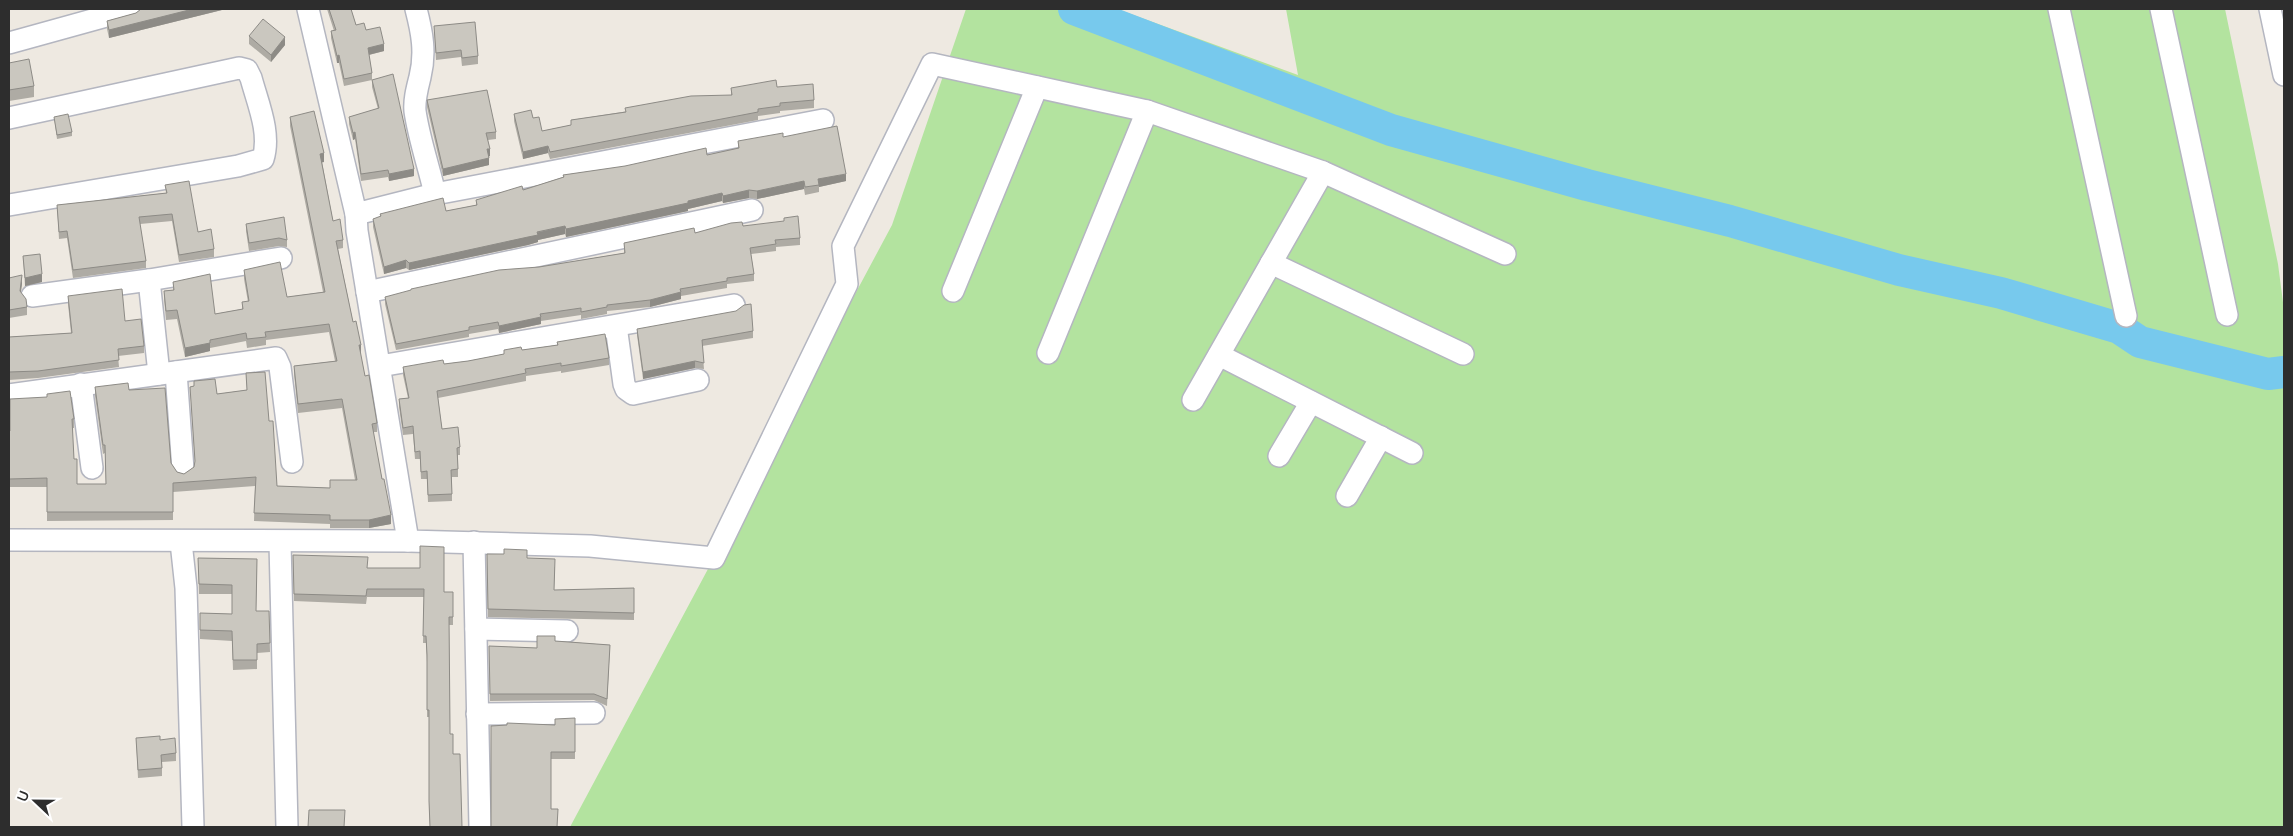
<svg xmlns="http://www.w3.org/2000/svg" width="2293" height="836" font-family="'Nunito Sans',sans-serif">
<style>
.green{fill:#b3e39f}
.lines{fill:none;stroke-linecap:round;stroke-linejoin:round}
.river{stroke:#77c9ed;stroke-width:32}
.minor-casing{stroke:#b4b6c0;stroke-width:24}
.minor{stroke:#fff;stroke-width:21}
.wall{fill:#aeaba4}
.shaded-wall{fill:#8d8b86}
.building{fill:#cac7bf;stroke:#8d8b86}
</style>
<rect width="100%" height="100%" fill="#eee9e1"/>
<polygon class="green" points="966,9 1117,9 1298,75 1286,9 2225,9 2278,264 2284,310 2284,827 570,827 892,225"/>
<g class="lines">
<polyline class="river" points="1074,9 1391,130 1587,185 1730,221 1899,270 2001,293 2119,328 2140,342 2268,374 2284,372"/>
<g class="minor-casing">
<g id="minor">
<polyline points="308,9 356,214 357,231 408,541 590,546 714,558 847,284 843,246 932,64 1147,111 1323,172 1505,254"/>
<path d="M416,9C422,32 426,53 420,77C417,89 414,100 415,111C419,139 429,167 435,194"/>
<polyline points="2059,9 2126,316"/>
<polyline points="2161,9 2227,315"/>
<polyline points="2270,9 2284,75"/>
<polyline points="9,43 132,9"/>
<path d="M9,118L239,68L247,70L251,78C258,104 271,133 263,159L238,166L9,205"/>
<polyline points="356,214 435,194 823,120"/>
<polyline points="1271,263 1463,354"/>
<polyline points="149,280 159,374"/>
<polyline points="953,291 1037,87"/>
<polyline points="367,292 752,210"/>
<polyline points="32,296 149,280 281,258"/>
<polyline points="616,326 624,384 626,389 633,394 698,380"/>
<polyline points="1048,353 1147,111"/>
<polyline points="1219,355 1412,453"/>
<polyline points="380,366 734,305"/>
<polyline points="176,372 183,470"/>
<polyline points="81,384 92,468"/>
<polyline points="9,395 276,358 280,367 292,462"/>
<polyline points="1193,400 1323,172"/>
<polyline points="1279,456 1311,402"/>
<polyline points="1347,496 1381,437"/>
<polyline points="9,540 408,541"/>
<polyline points="181,542 186,588 193,827"/>
<polyline points="474,542 480,827"/>
<polyline points="280,543 287,827"/>
<polyline points="476,629 567,631"/>
<polyline points="477,714 594,713"/>
</g>
</g>
<use href="#minor" class="minor"/>
</g>
<g class="wall">
<polygon points="141,9 226,9 109,38 107,29 107,21 136,13"/>
<polygon points="327,9 351,9 356,25 366,30 384,51 369,55 372,73 372,80 414,176 389,181 388,177 361,181 355,139 353,140 349,124 349,117 378,109 372,87 372,80 344,86 339,63 337,63 331,38 331,31 334,31"/>
<polygon points="434,26 478,56 478,64 462,66 461,57 436,60"/>
<polygon points="249,36 285,45 271,62 249,44"/>
<polygon points="9,63 34,86 34,97 9,101"/>
<polygon points="777,87 814,100 814,108 780,111 780,113 758,116 758,120 550,159 548,153 523,159 514,121 514,114 533,118 542,131 571,125 571,120 731,95 731,88"/>
<polygon points="427,100 496,132 496,139 488,140 490,156 489,156 489,165 443,176 427,107"/>
<polygon points="54,117 72,132 72,136 57,139"/>
<polygon points="290,117 324,162 322,162 333,221 343,240 343,248 338,249 353,322 361,353 360,354 365,376 377,423 377,432 373,432 382,479 391,524 369,528 330,528 330,524 254,521 255,486 173,492 173,520 47,521 47,487 9,487 9,431 74,419 74,428 72,428 74,459 77,484 106,484 105,453 103,454 95,396 95,387 129,390 171,463 177,472 184,474 194,467 195,463 190,387 194,386 194,381 217,394 247,390 246,373 269,421 277,486 330,488 355,480 342,408 298,413 294,374 294,366 335,361 329,332 266,340 266,345 247,348 246,341 210,348 210,351 185,357 177,319 166,320 164,299 164,291 173,290 173,282 215,314 242,309 242,302 248,302 244,279 244,270 287,297 323,292 290,126"/>
<polygon points="783,137 846,181 819,187 819,192 805,195 804,189 757,199 749,198 723,203 722,201 688,209 688,211 566,237 565,234 538,240 538,242 528,245 409,270 406,268 384,274 373,227 373,219 380,217 380,214 446,211 476,205 476,200 523,190 563,177 563,175 707,155 738,148 738,141"/>
<polygon points="165,185 198,232 214,249 214,257 179,262 172,221 140,224 146,261 146,268 73,278 67,238 59,239 57,205 166,193"/>
<polygon points="246,224 287,240 287,247 279,246 249,251 246,231"/>
<polygon points="743,226 800,238 800,245 776,247 776,251 751,254 754,274 754,281 727,284 727,288 681,296 681,299 650,307 607,311 607,314 581,319 581,315 541,321 541,324 499,333 498,329 469,334 469,337 396,350 385,304 385,297 539,267 624,253 624,243"/>
<polygon points="23,256 42,282 25,286"/>
<polygon points="9,278 22,283 21,292 27,307 27,315 9,318"/>
<polygon points="68,296 125,321 144,346 144,353 118,356 119,367 38,378 9,380 9,337 71,333 68,304"/>
<polygon points="637,329 753,331 753,338 702,346 704,369 695,368 643,379 637,335"/>
<polygon points="557,342 609,358 609,365 561,373 561,371 526,376 526,381 438,398 442,429 460,447 460,455 458,455 458,477 452,477 452,501 428,502 427,479 421,479 420,459 415,459 413,434 403,435 399,407 399,399 408,398 403,375 403,367 444,364 468,361 504,354 504,350 522,350 557,345"/>
<polygon points="487,554 527,558 555,567 554,590 634,588 634,620 488,617"/>
<polygon points="293,555 368,568 444,592 453,592 453,625 449,625 450,734 462,827 430,827 429,809 429,717 427,717 427,662 426,643 423,643 424,597 367,597 366,604 294,601"/>
<polygon points="198,558 257,559 256,611 269,611 270,652 257,653 257,669 233,670 232,641 200,639 200,613 232,614 232,594 199,594"/>
<polygon points="555,641 610,645 607,706 594,700 490,701 489,646 537,648"/>
<polygon points="575,718 575,759 551,759 551,809 491,827 555,725"/>
<polygon points="136,738 160,740 176,753 176,761 162,762 162,776 138,778"/>
</g>
<g class="shaded-wall">
<polygon points="193,9 226,9 109,38 109,30"/>
<polygon points="285,37 285,45 271,62 271,55"/>
<polygon points="384,44 384,51 368,55 368,48"/>
<polygon points="339,55 339,63 337,63 337,56"/>
<polygon points="355,132 355,139 353,140 353,133"/>
<polygon points="548,146 548,153 523,159 523,152"/>
<polygon points="487,149 490,149 490,156 487,157"/>
<polygon points="324,153 324,162 320,163 320,154"/>
<polygon points="489,158 489,165 443,176 443,169"/>
<polygon points="414,169 414,176 389,181 389,174"/>
<polygon points="846,174 846,181 819,187 818,179"/>
<polygon points="804,181 804,189 757,199 757,191"/>
<polygon points="749,190 749,198 723,203 723,196"/>
<polygon points="722,193 722,201 688,209 688,211 566,237 566,229"/>
<polygon points="565,226 565,234 538,240 538,242 528,245 409,270 409,263"/>
<polygon points="406,260 406,268 384,274 384,267"/>
<polygon points="42,274 42,282 25,286 25,278"/>
<polygon points="22,275 22,283 20,298 20,291"/>
<polygon points="681,292 681,299 650,307 650,300"/>
<polygon points="541,317 541,324 499,333 499,326"/>
<polygon points="210,343 210,351 185,357 185,348"/>
<polygon points="359,345 361,345 361,353 359,354"/>
<polygon points="695,361 695,368 643,379 643,372"/>
<polygon points="391,515 391,524 369,528 369,520"/>
</g>
<g class="building">
<polygon points="141,9 193,9 109,30 107,21 136,13"/>
<polygon points="329,9 351,9 356,25 364,23 366,30 380,27 384,44 368,48 372,73 344,79 339,55 337,56 331,31 336,30"/>
<polygon points="263,19 285,37 271,55 249,36"/>
<polygon points="475,22 478,56 462,58 461,50 436,53 434,26"/>
<polygon points="29,59 34,86 9,90 9,63"/>
<polygon points="393,74 414,169 389,174 388,170 361,174 355,132 353,133 349,117 379,108 372,80"/>
<polygon points="776,80 777,87 813,84 814,100 780,103 780,106 758,109 758,112 550,152 548,146 523,152 514,114 531,110 533,118 539,117 542,131 571,125 571,120 626,112 625,108 691,96 732,95 731,88"/>
<polygon points="487,90 496,132 486,133 490,149 487,149 489,158 443,169 427,100"/>
<polygon points="314,111 324,153 320,154 333,221 340,219 343,240 336,241 353,322 356,321 361,345 359,345 365,376 369,375 377,423 372,424 382,479 384,479 391,515 369,520 330,520 330,515 254,513 256,477 173,483 173,512 47,512 47,478 9,479 9,431 10,431 10,399 47,397 47,394 70,391 74,419 72,419 74,459 77,459 77,484 106,484 105,445 103,445 95,387 128,383 129,390 165,388 171,463 177,472 184,474 194,467 195,461 190,387 194,386 194,381 215,379 217,394 247,390 246,373 265,372 269,421 273,421 277,486 330,488 330,480 357,480 342,399 298,404 294,366 337,361 329,324 265,332 266,337 247,339 246,333 210,340 210,343 185,348 177,310 166,311 164,291 174,290 173,282 210,274 215,314 243,309 242,302 249,301 244,270 280,262 287,297 325,292 290,117"/>
<polygon points="68,114 72,132 57,135 54,117"/>
<polygon points="837,126 846,174 818,179 819,185 805,187 804,181 757,191 749,190 723,196 722,193 688,201 688,203 566,229 565,226 537,232 538,235 528,237 409,263 406,260 384,267 373,219 381,216 380,214 443,198 446,211 477,205 476,200 522,186 523,190 564,177 563,175 625,166 706,148 707,155 739,148 738,141 783,133 783,137"/>
<polygon points="189,181 198,232 211,229 214,249 179,255 172,214 139,217 146,261 73,270 67,231 59,232 57,205 167,193 165,185"/>
<polygon points="798,216 800,238 775,240 776,244 750,248 754,274 727,278 727,281 680,289 681,292 650,300 607,305 607,307 581,312 581,308 540,314 541,317 499,326 498,322 469,327 469,330 396,344 385,297 411,290 411,289 499,270 539,267 625,253 624,243 694,228 695,233 731,223 742,222 743,226 784,221 784,218"/>
<polygon points="284,217 287,240 279,238 249,243 246,224"/>
<polygon points="40,254 42,274 25,278 23,256"/>
<polygon points="22,275 20,291 26,299 27,307 9,310 9,278"/>
<polygon points="122,289 125,321 141,319 144,346 118,349 119,360 38,371 9,372 9,337 72,333 68,296"/>
<polygon points="751,304 753,331 702,340 704,363 695,361 643,372 637,329 736,311 744,305"/>
<polygon points="605,334 609,358 561,366 561,363 525,369 526,373 437,391 442,429 458,427 460,447 457,448 458,469 451,470 452,494 428,495 427,471 421,472 420,451 415,452 413,426 403,428 399,399 409,398 403,367 443,360 444,364 468,361 504,354 504,350 521,347 522,350 558,345 557,342"/>
<polygon points="420,546 444,547 444,592 453,592 453,617 449,617 450,728 450,734 453,734 453,754 460,754 462,827 430,827 429,801 429,710 427,710 427,655 426,636 423,636 424,589 367,589 366,596 294,594 293,555 368,557 367,568 420,568"/>
<polygon points="504,549 527,550 527,558 555,559 554,590 634,588 634,613 488,609 487,554 504,554"/>
<polygon points="198,558 257,559 256,611 269,611 270,643 257,644 257,660 233,660 232,631 200,630 200,613 232,614 232,585 199,584"/>
<polygon points="537,636 555,636 555,641 610,645 607,699 594,694 490,694 489,646 537,648"/>
<polygon points="575,718 575,752 551,752 551,809 558,809 557,827 491,827 491,726 507,725 507,723 555,725 555,719"/>
<polygon points="160,736 160,740 175,738 176,753 161,755 162,768 138,770 136,738"/>
<polygon points="309,810 345,810 344,827 308,827"/>
</g>
<rect width="2293" height="836" fill="none" stroke="#2d2d2d" stroke-width="20"/>
<g transform="translate(35 801) rotate(292)" stroke="#ffffff" stroke-width="4" paint-order="stroke">
<path d="M0-4L9 19L0 12L-9 19Z" fill="#2d2d2d"/>
<text y="-8" font-size="14" font-weight="bold" text-anchor="middle" fill="#2d2d2d">U</text>
</g>
</svg>
